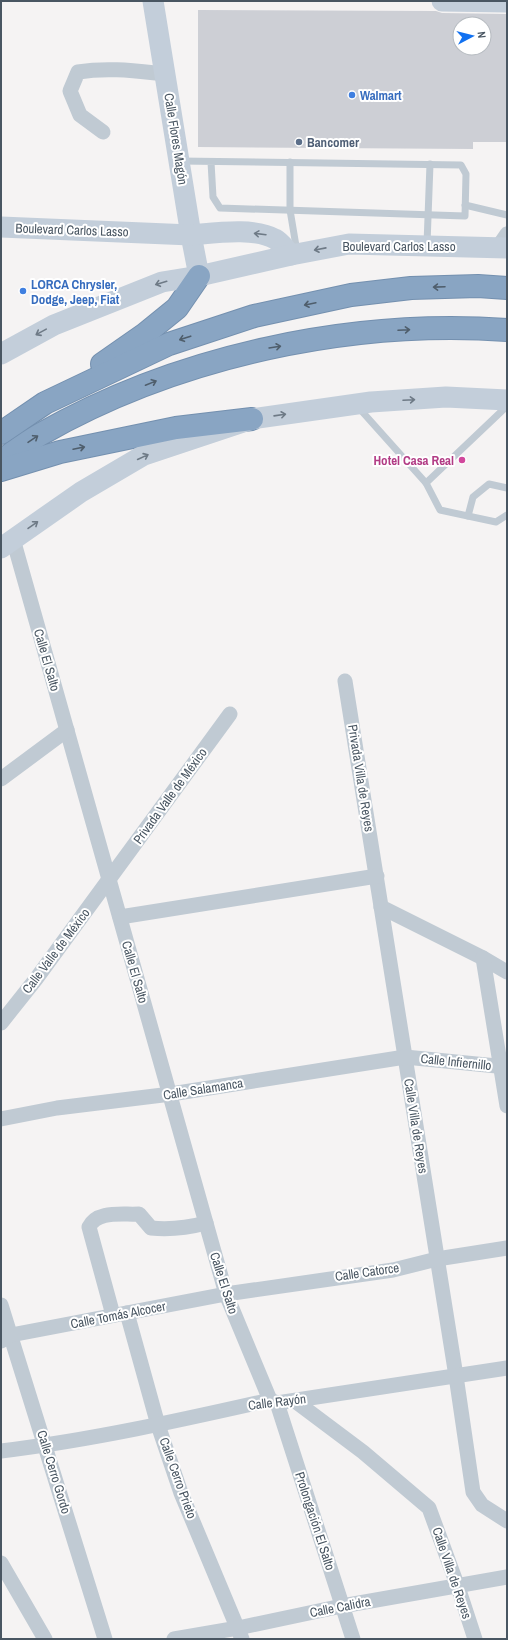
<svg xmlns="http://www.w3.org/2000/svg" width="508" height="1640" font-family="'Archivo Narrow',sans-serif">
<style>
.building{fill:#cdcfd5;fill-rule:evenodd}
.lines{fill:none;stroke-linecap:round;stroke-linejoin:round}
.highway-casing{stroke:#7490af;stroke-width:24}
.lane{stroke:#c0cad3;stroke-width:7}
.street{stroke:#c0cad3;stroke-width:15}
.secondary{stroke:#c3ceda;stroke-width:21}
.highway{stroke:#89a5c3;stroke-width:22}
.oneway{stroke:#6e7a86}
.oneway2{stroke:#4f5e6c}
.shop-dot{fill:#3f7fe0;stroke:#fff;stroke-width:1.5}
.service-dot{fill:#5c6f8a;stroke:#fff;stroke-width:1.5}
.hotel-dot{fill:#d1479c;stroke:#fff;stroke-width:1.5}
.labels{text-anchor:middle;dominant-baseline:central;stroke-width:4;stroke-linejoin:round;paint-order:stroke}
.shop-label{font-size:13px;font-weight:bold;fill:#366cbe;stroke:#fff;text-anchor:start}
.street-label{font-size:13px;fill:#495662;stroke:#fff}
.service-label{font-size:13px;font-weight:bold;fill:#4e5e75;stroke:#fff;text-anchor:start}
.hotel-label{font-size:13px;font-weight:bold;fill:#b23c85;stroke:#fff;text-anchor:end}
</style>
<rect width="100%" height="100%" fill="#f5f3f3"/>
<path class="building" d="M198,10L436,11L442,13L507,14V142H473V149L198,147ZM460,24H484V48H460Z"/>
<g class="lines">
<g class="highway-casing">
<g id="highway">
<polyline points="102,364 145,334 177,308 199,276"/>
<polyline points="1,433 45,403 169,344 254,316 351,295 411,288 478,286 507,288"/>
<path d="M1,461C14,452 27,442 41,434C178,356 350,319 507,330"/>
<polyline points="1,470 60,452 176,428 252,419"/>
</g>
</g>
<g class="lane">
<polyline points="180,161 461,165 466,174 465,216 220,208 213,197 211,162"/>
<polyline points="290,162 290,210 297,252"/>
<polyline points="465,205 507,215"/>
<polyline points="427,244 430,164"/>
<polyline points="358,407 426,483 507,406"/>
<polyline points="426,483 440,510 496,522 507,515"/>
<polyline points="468,516 473,497 489,484 507,488"/>
</g>
<g class="street">
<path d="M103,132L80,115L70,91L78,72C108,67 136,71 166,74"/>
<polyline points="498,247 507,234"/>
<polyline points="13,539 226,1294 270,1400"/>
<polyline points="345,681 456,1376 473,1492 482,1505 507,1521"/>
<polyline points="1,779 67,730"/>
<polyline points="381,907 483,958 507,972"/>
<polyline points="120,917 377,876"/>
<polyline points="483,958 507,1106"/>
<polyline points="1,1023 36,979 230,714"/>
<polyline points="1,1119 57,1108 171,1094 405,1057 507,1067"/>
<polyline points="1,1305 105,1639"/>
<polyline points="127,1313 158,1425 181,1493 242,1639"/>
<path d="M113,1315L89,1227C97,1210 122,1215 139,1214L151,1228C171,1230 187,1228 206,1223"/>
<polyline points="1,1341 11,1335 226,1294 393,1270 437,1259 507,1248"/>
<polyline points="295,1401 363,1452 429,1508 458,1587 475,1639"/>
<polyline points="277,1403 353,1639"/>
<path d="M1,1451C92,1440 181,1420 270,1400L277,1403L507,1368"/>
<polyline points="1,1563 45,1639"/>
<polyline points="174,1639 238,1628 342,1606 507,1577"/>
</g>
<g class="secondary">
<polyline points="153,1 191,235 199,276"/>
<polyline points="442,1 507,2"/>
<path d="M1,227L191,235C215,233 254,227 275,239C281,242 286,250 291,255"/>
<polyline points="1,354 54,325 162,282 199,276 291,255 349,244 507,248"/>
<polyline points="1,548 81,492 144,455 252,419 371,402 446,397 507,400"/>
</g>
<use href="#highway" class="highway"/>
</g>
<defs><path id="oneway-shaft" d="M-6 0H5M1.5-3L5.5 0L1.5 3" fill="none" stroke-width="1.6" stroke-linecap="round" stroke-linejoin="round"/></defs>
<g class="oneway">
<use href="#oneway-shaft" transform="translate(260 234) rotate(-173)"/>
<use href="#oneway-shaft" transform="translate(320 249) rotate(169)"/>
<use href="#oneway-shaft" transform="translate(161 283) rotate(163)"/>
<use href="#oneway-shaft" transform="translate(41 332) rotate(151)"/>
<use href="#oneway-shaft" transform="translate(409 400) rotate(-3)"/>
<use href="#oneway-shaft" transform="translate(280 415) rotate(-8)"/>
<use href="#oneway-shaft" transform="translate(143 457) rotate(-25)"/>
<use href="#oneway-shaft" transform="translate(33 525) rotate(-35)"/>
</g>
<g class="oneway2">
<use href="#oneway-shaft" transform="translate(439 287) rotate(178)"/>
<use href="#oneway-shaft" transform="translate(310 304) rotate(168)"/>
<use href="#oneway-shaft" transform="translate(404 330) rotate(-3)"/>
<use href="#oneway-shaft" transform="translate(185 338) rotate(162)"/>
<use href="#oneway-shaft" transform="translate(275 347) rotate(-9)"/>
<use href="#oneway-shaft" transform="translate(151 383) rotate(-22)"/>
<use href="#oneway-shaft" transform="translate(33 439) rotate(-34)"/>
<use href="#oneway-shaft" transform="translate(79 448) rotate(-12)"/>
</g>
<g class="shop-dot">
<circle cx="352" cy="95" r="4"/>
<circle cx="23" cy="291" r="4"/>
</g>
<circle class="service-dot" cx="299" cy="142" r="4"/>
<circle class="hotel-dot" cx="462" cy="460" r="4"/>
<g class="labels">
<g class="shop-label">
<text x="360" y="95">Walmart</text>
<text x="31" y="284">LORCA Chrysler,<tspan x="31" dy="15">Dodge, Jeep, Fiat</tspan></text>
</g>
<g class="street-label">
<text transform="translate(176 139) rotate(81)">Calle Flores Magón</text>
<text transform="translate(72 230) rotate(2)">Boulevard Carlos Lasso</text>
<text x="399" y="246">Boulevard Carlos Lasso</text>
<text transform="translate(47 660) rotate(74)">Calle El Salto</text>
<text transform="translate(361 778) rotate(81)">Privada Villa de Reyes</text>
<text transform="translate(170 796) rotate(-54)">Privada Valle de México</text>
<text transform="translate(56 951) rotate(-53)">Calle Valle de México</text>
<text transform="translate(135 972) rotate(74)">Calle El Salto</text>
<text transform="translate(456 1062) rotate(6)">Calle Infiernillo</text>
<text transform="translate(203 1089) rotate(-9)">Calle Salamanca</text>
<text transform="translate(416 1126) rotate(81)">Calle Villa de Reyes</text>
<text transform="translate(367 1272) rotate(-8)">Calle Catorce</text>
<text transform="translate(224 1283) rotate(72)">Calle El Salto</text>
<text transform="translate(118 1315) rotate(-11)">Calle Tomás Alcocer</text>
<text transform="translate(277 1402) rotate(-7)">Calle Rayón</text>
<text transform="translate(54 1472) rotate(73)">Calle Cerro Gordo</text>
<text transform="translate(178 1478) rotate(70)">Calle Cerro Prieto</text>
<text transform="translate(315 1521) rotate(72)">Prolongación El Salto</text>
<text transform="translate(452 1573) rotate(71)">Calle Villa de Reyes</text>
<text transform="translate(340 1607) rotate(-11)">Calle Calidra</text>
</g>
<g class="service-label">
<text x="307" y="142">Bancomer</text>
</g>
<g class="hotel-label">
<text x="454" y="460">Hotel Casa Real</text>
</g>
</g>
<rect width="508" height="1640" fill="none" stroke="#495662" stroke-width="4"/>
<g transform="translate(472 36) rotate(83)"><circle r="19" fill="#ffffff" stroke="#b6bbc0"/>
<path d="M0-3L7 15L0 10L-7 15Z" fill="#1171f1"/>
<text y="-6" font-size="11" font-weight="bold" text-anchor="middle" fill="#495662">N</text>
</g>
</svg>
